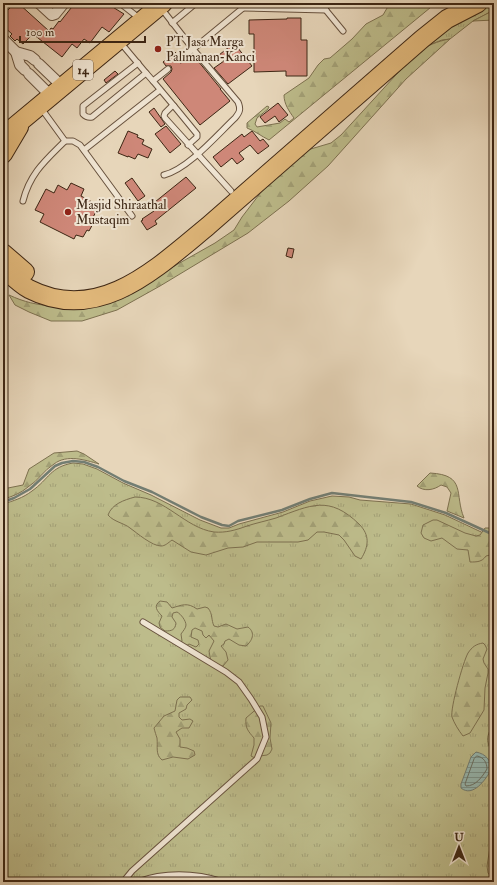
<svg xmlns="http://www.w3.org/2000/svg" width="497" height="885" font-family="'IM FELL Double Pica',serif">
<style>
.grass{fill:url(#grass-tufts);stroke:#7d7150}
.forest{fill:url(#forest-firs);stroke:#7d7150}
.water{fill:url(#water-rules);stroke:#737e73}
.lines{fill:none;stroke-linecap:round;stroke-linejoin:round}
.shore{stroke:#6a7063;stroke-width:1}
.stream{stroke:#737e73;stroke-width:2.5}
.building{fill:#ce8778;stroke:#3d2614}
.lane-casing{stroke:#68523e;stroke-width:7}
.street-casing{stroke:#68523e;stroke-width:12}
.highway-casing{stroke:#3d2614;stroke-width:20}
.lane{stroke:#efe4d2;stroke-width:5}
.street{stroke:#efe4d2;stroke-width:10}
.highway{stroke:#e4bb7d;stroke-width:18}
.poi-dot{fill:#8f2418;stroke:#efe4d2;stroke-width:1.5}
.labels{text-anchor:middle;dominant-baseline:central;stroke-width:4;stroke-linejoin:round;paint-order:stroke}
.shield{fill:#efe4d2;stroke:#725f4d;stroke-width:1}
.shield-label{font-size:12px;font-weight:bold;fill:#3d2614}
.poi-label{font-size:13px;fill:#3d2614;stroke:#efe4d2;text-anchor:start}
</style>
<defs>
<pattern id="grass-tufts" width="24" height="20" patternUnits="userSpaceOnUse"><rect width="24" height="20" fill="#bdbc8b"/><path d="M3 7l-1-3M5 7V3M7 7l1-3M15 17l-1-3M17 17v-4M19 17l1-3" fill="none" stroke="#a3a177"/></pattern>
<pattern id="forest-firs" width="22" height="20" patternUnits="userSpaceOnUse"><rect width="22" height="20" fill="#bdbc8b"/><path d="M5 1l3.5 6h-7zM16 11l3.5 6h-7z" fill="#a3a177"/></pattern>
<pattern id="water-rules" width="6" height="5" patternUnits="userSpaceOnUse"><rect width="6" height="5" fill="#97b9b2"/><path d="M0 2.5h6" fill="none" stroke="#7c9690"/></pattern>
</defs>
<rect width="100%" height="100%" fill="#e7d6ba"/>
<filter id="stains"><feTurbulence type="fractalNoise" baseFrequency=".005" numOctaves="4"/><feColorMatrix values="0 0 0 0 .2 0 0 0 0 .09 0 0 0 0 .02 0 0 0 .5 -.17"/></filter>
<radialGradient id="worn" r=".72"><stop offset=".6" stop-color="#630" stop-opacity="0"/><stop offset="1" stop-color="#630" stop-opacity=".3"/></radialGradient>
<g class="grass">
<polygon points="494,4 494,10 473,21 450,39 442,40 429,45 430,40 480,9"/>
<path d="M73,463L83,464L97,469L123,483L151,495L200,520L221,528H229L239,524L283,512L310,501L332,496L349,497L360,500L411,504L445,515L494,538V882H3V504C13,501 23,498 32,491C49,479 50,467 73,463Z"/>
</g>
<g class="forest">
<path d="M390,3H436L269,140C261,136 255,131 247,128V123L267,106L269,107L268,109L257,118L255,124L257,127L280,123L285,119L289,122L294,118C289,111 284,104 284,95L309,78L318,65L324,59L330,58L352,39L366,24L383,15Z"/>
<polygon points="494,10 494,20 473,21"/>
<path d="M450,39L406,79L328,166L289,201L248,233L160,286L117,310L82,321H51L29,312L15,305L9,295C24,302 37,305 53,306L146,282L215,243L234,230L242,217L265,187L304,151L331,143L341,135L416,53C427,46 437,41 450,39Z"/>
<path d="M77,451L84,454L99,464C85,460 67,454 54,464C44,470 38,481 28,487C21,493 12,497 3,499V489L23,485L29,469L54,453Z"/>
<path d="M430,473C467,475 454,494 464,518L447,511L451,493L447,487L441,485C434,490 424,492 417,486Z"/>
<path d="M135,497C165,497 185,528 214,532C226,533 236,530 247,526C256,523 266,521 276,518C311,505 329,495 359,524C370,535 369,546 361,559L355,556L344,540L339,535L324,532H317L308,540L298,542H257L243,547L228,548L206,555L191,552L172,540C168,543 165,546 161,546C152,546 137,533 130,528C124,523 114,522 108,515C112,504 124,500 135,497Z"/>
<path d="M433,520H437L465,533L476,536L480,535L485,528H489L494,530V577L493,576V557L490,555L486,556C482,562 477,562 470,562L468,550L457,549L442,538L431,541L424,538L421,533L423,525Z"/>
<path d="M160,601L167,602L172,608C182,605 187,602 197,609L205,607L208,608C213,614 211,620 214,626L218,627L226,624L237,629L248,627C256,633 252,641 246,646L239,645L229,639L225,641L224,644L221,646L226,652L228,660L223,666L220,667L211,662L209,651L214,641L209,635L206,638L203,635L202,631L195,628L192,630L191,637L198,640L199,644L196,647L189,644L183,648L180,645L182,641L181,634C183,631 186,628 186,625C186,621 181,614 177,612L173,613L172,617L176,623C175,630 172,631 165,631L160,627L159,623L162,616C157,611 153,606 160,601Z"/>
<path d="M483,643L485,645L487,649L483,659L484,663L488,669V673L485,688L484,710L470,733L463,736C459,731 454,723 452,717C450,709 463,662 468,653C472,647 476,644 483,643Z"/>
<path d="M180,697H190L192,700L187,705L186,709L179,713V717L182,720L190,719L193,721L189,728H182L176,732L180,739V747L187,748L194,751L195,755L188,759L173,757L162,760C155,754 158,747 157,738C156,735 155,732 154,728L164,716L175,711L177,700Z"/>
<path d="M260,706H263L271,723L270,738L272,749L270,753L267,755L260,756L257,759L251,756L254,745V738C248,731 245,728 246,718Z"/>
<path d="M494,725V753C485,744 486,734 494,725Z"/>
<polygon points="494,822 494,880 488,873 487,866"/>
</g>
<path class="water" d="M476,752C486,754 491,760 491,770C486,779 473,798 461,788V784L471,757Z"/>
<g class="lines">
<path class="shore" d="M477,756C484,757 487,763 487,769C482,777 476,786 466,786L465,784L474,759Z"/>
<polyline class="stream" points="3,502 14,498 30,489 55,466 62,463 73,461 84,462 98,467 124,481 152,492 201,517 222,525 229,526 238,521 282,510 310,499 332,493 411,502 446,513 494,535"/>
</g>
<g class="building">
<polygon points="15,3 18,3 49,31 51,28 53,29 59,21 60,22 75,3 113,3 111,6 124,14 109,32 102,27 90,43 84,39 77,48 72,44 62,57 33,34 23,44 17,39 15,41 10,36 12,34 3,26 3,15"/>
<polygon points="287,18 301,18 301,40 307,40 307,76 286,76 286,71 254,72 254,34 249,34 249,20 287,19"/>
<polygon points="234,43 252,66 228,84 214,68 224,61 219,55"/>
<polygon points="175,52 179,56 177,60 180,63 184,62 193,55 221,89 220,89 230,101 200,125 163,79 171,72 172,69 171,66 166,66 163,62"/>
<polygon points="115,71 118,74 106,83 104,80"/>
<polygon points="278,103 288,115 279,122 275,116 265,123 260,117"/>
<polygon points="154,108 165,124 161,127 149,112"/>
<polygon points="166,126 181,144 170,153 155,134"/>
<polygon points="128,131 138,135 137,137 144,140 142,144 152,149 148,158 138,154 135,159 128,156 128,157 118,153"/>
<polygon points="252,131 260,141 263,139 269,146 258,154 250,145 239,153 244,159 237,164 232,158 221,167 213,157 242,134 244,137"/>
<polygon points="186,177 196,188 155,221 157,224 147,230 141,221 143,220 142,219 154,211 150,206"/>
<polygon points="132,178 145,196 138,201 125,183"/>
<polygon points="71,183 84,189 81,196 92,202 91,205 97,210 92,219 95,220 89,231 87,230 83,237 76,235 74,239 40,222 44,214 35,210 46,189 54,193 58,185 67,190"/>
<polygon points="288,248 294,249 292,258 286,256"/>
</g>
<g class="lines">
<g class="lane-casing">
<g id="lane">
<polyline points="120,3 139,18"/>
<polyline points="320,3 343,31"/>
<path d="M161,8L193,49L238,102C241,109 240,112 235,118C217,135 188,169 164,175"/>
<polyline points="243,8 326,10"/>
<polyline points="172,23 196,3"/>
<polyline points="120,42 146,73"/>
<polyline points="181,59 249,3"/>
<path d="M138,63L83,106V114C86,117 88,118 92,117L146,73L153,81L168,69"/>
<polyline points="153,81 174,106"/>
<polyline points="41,108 65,141 73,141 80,145 132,216"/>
<polyline points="188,145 197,137 197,134 174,106 172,106 165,113 164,116 165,118 231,191"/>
<polyline points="84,150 160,90"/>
<path d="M23,201C30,173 46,160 65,141"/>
<polyline points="123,882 132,871 257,759 266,737 262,717 251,699 239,682 226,672 143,622"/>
<path d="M137,882C165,872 195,873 224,882"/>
</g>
</g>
<g class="street-casing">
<g id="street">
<polyline points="39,3 52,15 55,14 64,3"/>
<polyline points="3,39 16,52 30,56 35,60"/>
<polyline points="16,52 20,65 25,70"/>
<polyline points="39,64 63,87"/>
<polyline points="29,74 51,96"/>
</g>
</g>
<g class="highway-casing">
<g id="highway">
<polyline points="3,136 163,3"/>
<polyline points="3,154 19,127"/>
<polyline points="3,253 25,272"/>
<path d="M3,268C11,275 20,284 29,289C99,325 157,268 208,226L422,39L447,19L478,3"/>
</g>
</g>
<use href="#lane" class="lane"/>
<use href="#street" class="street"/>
<use href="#highway" class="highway"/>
</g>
<g class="poi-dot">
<circle cx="158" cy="49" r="4"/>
<circle cx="68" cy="212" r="4"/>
</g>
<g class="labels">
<rect class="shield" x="73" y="60" width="20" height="20" rx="3"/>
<g class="shield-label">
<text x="83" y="70">14</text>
</g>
<g class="poi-label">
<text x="166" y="42">PT Jasa Marga<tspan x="166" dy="15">Palimanan-Kanci</tspan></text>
<text x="76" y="205">Masjid Shiraathal<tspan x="76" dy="15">Mustaqim</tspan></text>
</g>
</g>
<rect width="497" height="885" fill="none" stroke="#e7d6ba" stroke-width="16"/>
<rect x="4" y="4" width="489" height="877" fill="none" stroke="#3d2614" stroke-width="2"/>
<rect x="8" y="8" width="481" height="869" fill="none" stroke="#3d2614"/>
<g transform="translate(459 847)" stroke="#efe4d2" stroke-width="3" paint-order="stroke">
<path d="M0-3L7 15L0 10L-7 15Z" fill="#3d2614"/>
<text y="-6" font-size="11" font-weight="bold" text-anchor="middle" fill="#3d2614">U</text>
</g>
<path d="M20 36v6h125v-6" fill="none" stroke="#3d2614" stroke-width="2"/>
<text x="26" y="36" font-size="12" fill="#3d2614" stroke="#efe4d2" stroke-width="3" paint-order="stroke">100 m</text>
<rect width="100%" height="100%" filter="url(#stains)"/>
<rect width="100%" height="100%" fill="url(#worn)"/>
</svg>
